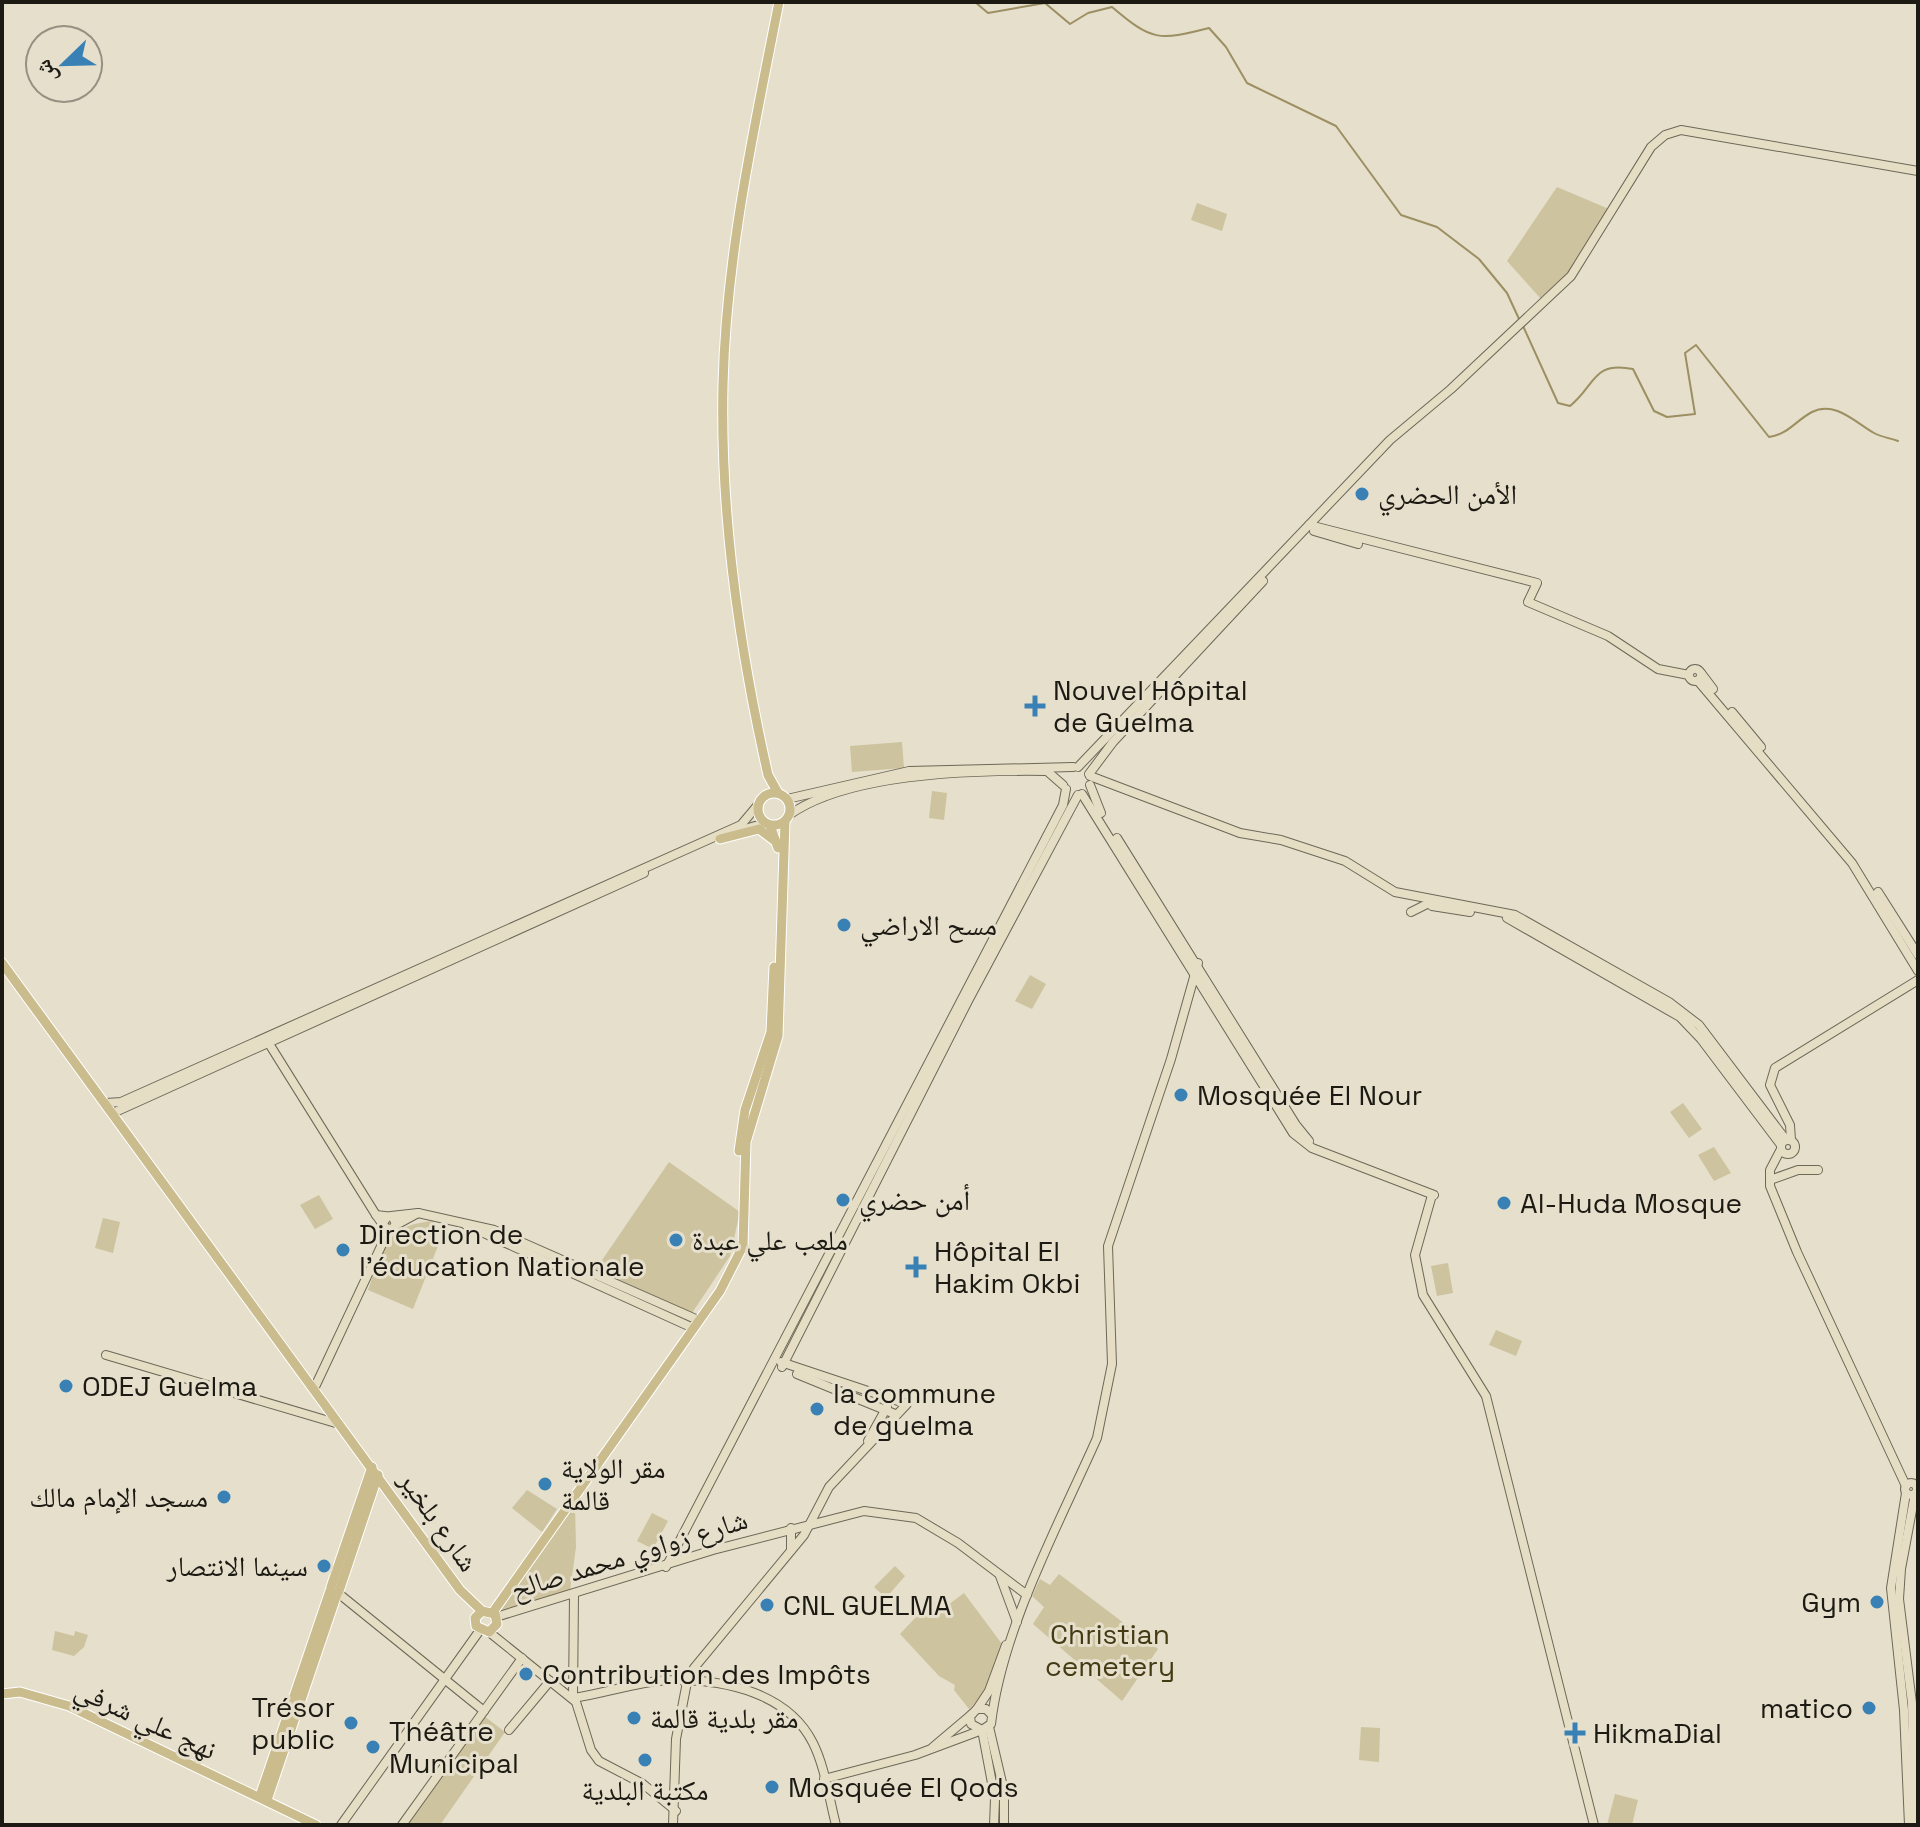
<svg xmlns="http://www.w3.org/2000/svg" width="1920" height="1827" font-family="'Space Grotesk','Noto Naskh Arabic',sans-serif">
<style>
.green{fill:#cec39f}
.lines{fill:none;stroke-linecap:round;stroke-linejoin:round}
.stream{stroke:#9c8f62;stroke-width:2}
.secondary-casing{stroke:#6d6857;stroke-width:10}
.primary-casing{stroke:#fff;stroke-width:11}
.secondary{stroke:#e5dec5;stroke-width:8}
.primary{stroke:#cabc8c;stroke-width:9}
.poi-dot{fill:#3980b5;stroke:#e5dfcc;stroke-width:3}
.labels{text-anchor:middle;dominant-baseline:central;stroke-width:6;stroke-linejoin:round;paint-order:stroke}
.poi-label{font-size:28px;fill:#1c1a13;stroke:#e5dfcc;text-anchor:start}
.street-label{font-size:28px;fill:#1c1a13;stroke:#e5dfcc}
.park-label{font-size:28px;fill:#443a14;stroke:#e5dfcc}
</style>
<rect width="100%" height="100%" fill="#e5dfcc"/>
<g class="green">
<polygon points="1557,187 1609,209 1560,285 1541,299 1507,261"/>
<polygon points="1197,203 1227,214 1222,231 1191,220"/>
<polygon points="902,742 904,768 852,772 850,746"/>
<polygon points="932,791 947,793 944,820 929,818"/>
<polygon points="1030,975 1046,984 1032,1009 1015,1001"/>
<polygon points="1683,1103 1702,1129 1689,1138 1670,1112"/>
<polygon points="1714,1147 1731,1173 1714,1181 1698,1155"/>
<polygon points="669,1162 740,1212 730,1256 692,1313 596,1269"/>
<polygon points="319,1195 333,1219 315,1229 300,1205"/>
<polygon points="103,1218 120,1222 113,1253 95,1248"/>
<path d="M434,1221L429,1242L438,1246L413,1309L368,1290C383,1248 385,1225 434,1221Z"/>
<polygon points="1448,1263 1453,1293 1437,1296 1431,1266"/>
<polygon points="1496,1330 1522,1341 1516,1356 1489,1345"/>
<polygon points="527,1490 557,1509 542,1532 512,1508"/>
<polygon points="575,1505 576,1547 570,1591 504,1613 499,1605"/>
<polygon points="652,1513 668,1521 653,1549 637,1541"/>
<polygon points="895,1566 905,1576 886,1598 874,1587"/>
<polygon points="1059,1574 1158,1649 1122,1701 1033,1624 1044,1607 1032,1596 1040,1579 1050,1585"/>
<polygon points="964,1593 1002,1644 983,1695 969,1709 954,1690 955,1685 939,1676 900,1634 931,1601 944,1608"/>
<polygon points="55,1631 74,1636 75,1631 88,1635 84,1647 74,1656 52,1650"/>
<polygon points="484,1716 505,1732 440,1825 405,1825"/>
<polygon points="1361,1727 1380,1728 1379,1762 1359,1760"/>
<polygon points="1615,1794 1638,1800 1632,1825 1607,1825"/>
</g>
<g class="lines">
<g class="stream">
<path d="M975,2L988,13L1045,3L1070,24L1088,13L1112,7C1152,41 1158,41 1209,28L1226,47L1247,83L1336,126L1401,215L1437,227L1479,259L1507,293L1520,321"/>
<path d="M1523,326L1558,403L1570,406C1596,385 1592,361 1633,369L1654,411L1667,417L1695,414L1685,353L1696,345L1769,437C1789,434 1795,421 1812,412C1835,400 1856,423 1874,433C1881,437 1890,438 1898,441"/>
</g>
<g class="secondary-casing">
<g id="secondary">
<polyline points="1309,525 1537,583 1528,602 1608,636 1658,669 1689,675"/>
<polyline points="1314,531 1358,544"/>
<circle cx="1695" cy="675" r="6"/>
<polyline points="1701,673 1713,689"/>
<polyline points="1698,681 1852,863 1918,971"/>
<polyline points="1732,712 1761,747"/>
<polyline points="1078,767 1390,440 1451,389 1571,276 1651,147 1665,135 1681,130 1918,171"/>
<polyline points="1089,774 1113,742 1263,581"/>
<polyline points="1090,776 1240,833 1281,840 1345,861 1395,892 1515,915 1669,1002 1699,1025 1786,1140"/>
<polyline points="1090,785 1101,813"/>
<polyline points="1082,794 1293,1133 1312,1148 1434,1195"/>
<polyline points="787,799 909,771 1073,767"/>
<path d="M789,815C848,773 976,770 1047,771L1063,785"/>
<polyline points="741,830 766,823"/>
<polyline points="1117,838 1296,1125 1309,1141"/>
<polyline points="1878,892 1918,955"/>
<polyline points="1432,906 1470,912"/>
<polyline points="1411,912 1427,904"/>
<polyline points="1507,918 1680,1017 1701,1039 1781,1145"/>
<polyline points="268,1042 376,1215"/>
<polyline points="106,1103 121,1102 741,825 757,806"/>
<polyline points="113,1113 644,873"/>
<circle cx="1788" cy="1147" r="7"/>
<polyline points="1791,1140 1790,1125 1770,1085 1775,1068 1918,980"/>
<polyline points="1781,1149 1770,1170 1770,1186 1797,1252 1906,1486"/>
<polyline points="1770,1180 1798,1170 1818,1170"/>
<polyline points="1432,1195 1415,1255 1423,1295 1486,1396 1594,1825"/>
<polyline points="418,1213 494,1230 698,1320"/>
<polyline points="391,1216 418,1213 396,1225"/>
<polyline points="383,1225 376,1215 393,1217 396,1225 392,1229 385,1228 383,1223 387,1217"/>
<polyline points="466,1225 693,1328"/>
<polyline points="106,1355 339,1424"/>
<polyline points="782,1367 968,1001 1078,795"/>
<polyline points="797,1374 895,1414"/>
<polyline points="314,1389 384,1240"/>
<polyline points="868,1441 887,1407"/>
<circle cx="1911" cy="1489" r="6"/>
<polyline points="1906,1493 1891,1588 1904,1710 1909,1825"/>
<polyline points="791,1550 791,1528"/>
<polyline points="666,1567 1063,805 1066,789"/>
<polyline points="1000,1576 1017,1622"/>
<polyline points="338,1593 484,1711"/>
<polyline points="496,1617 713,1550 864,1511 916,1518 958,1543 1027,1595"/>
<polyline points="489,1632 576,1702 591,1750 599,1761 643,1784 676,1811"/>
<path d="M573,1698C606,1693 642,1680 676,1680C726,1680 788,1693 813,1743C825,1767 829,1798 836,1825"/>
<polyline points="573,1698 574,1595"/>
<polyline points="977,1709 989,1691 1006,1645"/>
<path d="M992,1715L986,1709H977L970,1716L971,1724L982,1730L991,1724C1002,1629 1058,1526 1097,1438L1112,1364L1108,1246L1171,1059L1198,963"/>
<polyline points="989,1727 1004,1791 1004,1825"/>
<polyline points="509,1730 550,1681"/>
<polyline points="933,1747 972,1714"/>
<polyline points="824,1779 915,1755 982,1730 995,1799 994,1825"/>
<polyline points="341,1825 480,1630"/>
<polyline points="402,1825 522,1658"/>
<polyline points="673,1825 676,1739 687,1682 694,1668 804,1535 829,1487 907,1404 781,1362"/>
<polyline points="1915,1825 1912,1703 1899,1599 1901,1569 1915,1494"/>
</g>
</g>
<g class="primary-casing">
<g id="primary">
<circle cx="774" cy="809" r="16"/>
<path d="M778,793L768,775C739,647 720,516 723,385C726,255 754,129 779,2"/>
<polyline points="770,825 778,848"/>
<polyline points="720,839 759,829 775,841"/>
<polyline points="2,963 460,1590 482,1611 495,1614 497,1624 489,1632 476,1626 475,1618 482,1611"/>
<polyline points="739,1151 745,1110 771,1032 774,967"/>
<polyline points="331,1587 372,1467"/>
<polyline points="339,1591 378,1475"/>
<polyline points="493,1612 720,1291 743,1246 746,1142 778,1036 785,821"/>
<polyline points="2,1694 20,1692 69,1706 316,1825"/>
<polyline points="260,1796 330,1591"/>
<polyline points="267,1800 337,1594"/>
</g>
</g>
<use href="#secondary" class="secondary"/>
<use href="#primary" class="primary"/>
</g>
<g class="poi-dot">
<circle cx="1362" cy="494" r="8"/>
<path d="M1031 694h8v8h8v8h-8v8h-8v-8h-8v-8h8z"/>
<circle cx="844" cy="925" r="8"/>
<circle cx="1181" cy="1095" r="8"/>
<circle cx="843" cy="1200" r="8"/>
<circle cx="1504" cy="1203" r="8"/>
<circle cx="676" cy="1240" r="8"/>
<circle cx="343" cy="1250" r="8"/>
<path d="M912 1255h8v8h8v8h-8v8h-8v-8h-8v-8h8z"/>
<circle cx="66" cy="1386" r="8"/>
<circle cx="817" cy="1409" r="8"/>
<circle cx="545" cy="1484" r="8"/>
<circle cx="224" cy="1497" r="8"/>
<circle cx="324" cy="1566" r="8"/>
<circle cx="1877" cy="1602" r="8"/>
<circle cx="767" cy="1605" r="8"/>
<circle cx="526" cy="1674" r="8"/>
<circle cx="1869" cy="1708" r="8"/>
<circle cx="634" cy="1718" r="8"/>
<circle cx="351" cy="1723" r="8"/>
<path d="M1571 1721h8v8h8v8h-8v8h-8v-8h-8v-8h8z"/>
<circle cx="373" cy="1747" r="8"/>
<circle cx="645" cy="1760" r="8"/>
<circle cx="772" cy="1787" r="8"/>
</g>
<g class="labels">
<g class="poi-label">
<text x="1378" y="494">الأمن الحضري</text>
<text x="1053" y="690">Nouvel Hôpital<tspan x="1053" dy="32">de Guelma</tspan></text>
<text x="860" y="925">مسح الاراضي</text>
<text x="1197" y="1095">Mosquée El Nour</text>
<text x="859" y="1200">أمن حضري</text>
<text x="1520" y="1203">Al-Huda Mosque</text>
<text x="359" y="1234">Direction de<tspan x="359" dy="32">l'éducation Nationale</tspan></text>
<text x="692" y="1240">ملعب علي عبدة</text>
<text x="934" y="1251">Hôpital El<tspan x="934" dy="32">Hakim Okbi</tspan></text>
<text x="82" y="1386">ODEJ Guelma</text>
<text x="833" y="1393">la commune<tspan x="833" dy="32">de guelma</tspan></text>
<text x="561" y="1468">مقر الولاية<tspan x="561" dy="32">قالمة</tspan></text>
<text x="208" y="1497" text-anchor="end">مسجد الإمام مالك</text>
<text x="308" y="1566" text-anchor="end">سينما الانتصار</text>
<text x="1861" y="1602" text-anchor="end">Gym</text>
<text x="783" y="1605">CNL GUELMA</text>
<text x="542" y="1674">Contribution des Impôts</text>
<text x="335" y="1707" text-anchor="end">Trésor<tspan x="335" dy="32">public</tspan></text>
<text x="1853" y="1708" text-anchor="end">matico</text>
<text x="650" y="1718">مقر بلدية قالمة</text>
<text x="389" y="1731">Théâtre<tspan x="389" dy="32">Municipal</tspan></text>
<text x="1593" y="1733">HikmaDial</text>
<text x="788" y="1787">Mosquée El Qods</text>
<text x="645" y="1790" text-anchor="middle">مكتبة البلدية</text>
</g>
<g class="street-label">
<text transform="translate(439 1521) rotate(55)">شارع بلخير</text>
<text transform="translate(629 1554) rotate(-17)">شارع زواوي محمد صالح</text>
<text transform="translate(146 1719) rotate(25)">نهج علي شرفي</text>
</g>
<g class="park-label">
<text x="1110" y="1634">Christian<tspan x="1110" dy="32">cemetery</tspan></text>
</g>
</g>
<rect width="1920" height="1827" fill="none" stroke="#1c1a13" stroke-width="8"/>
<g transform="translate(64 64) rotate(247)"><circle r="38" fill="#e5dfcc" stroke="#959082" stroke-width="2"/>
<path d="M0-6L14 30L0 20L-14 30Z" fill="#3980b5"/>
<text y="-12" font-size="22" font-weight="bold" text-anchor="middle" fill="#1c1a13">ش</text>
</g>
</svg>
